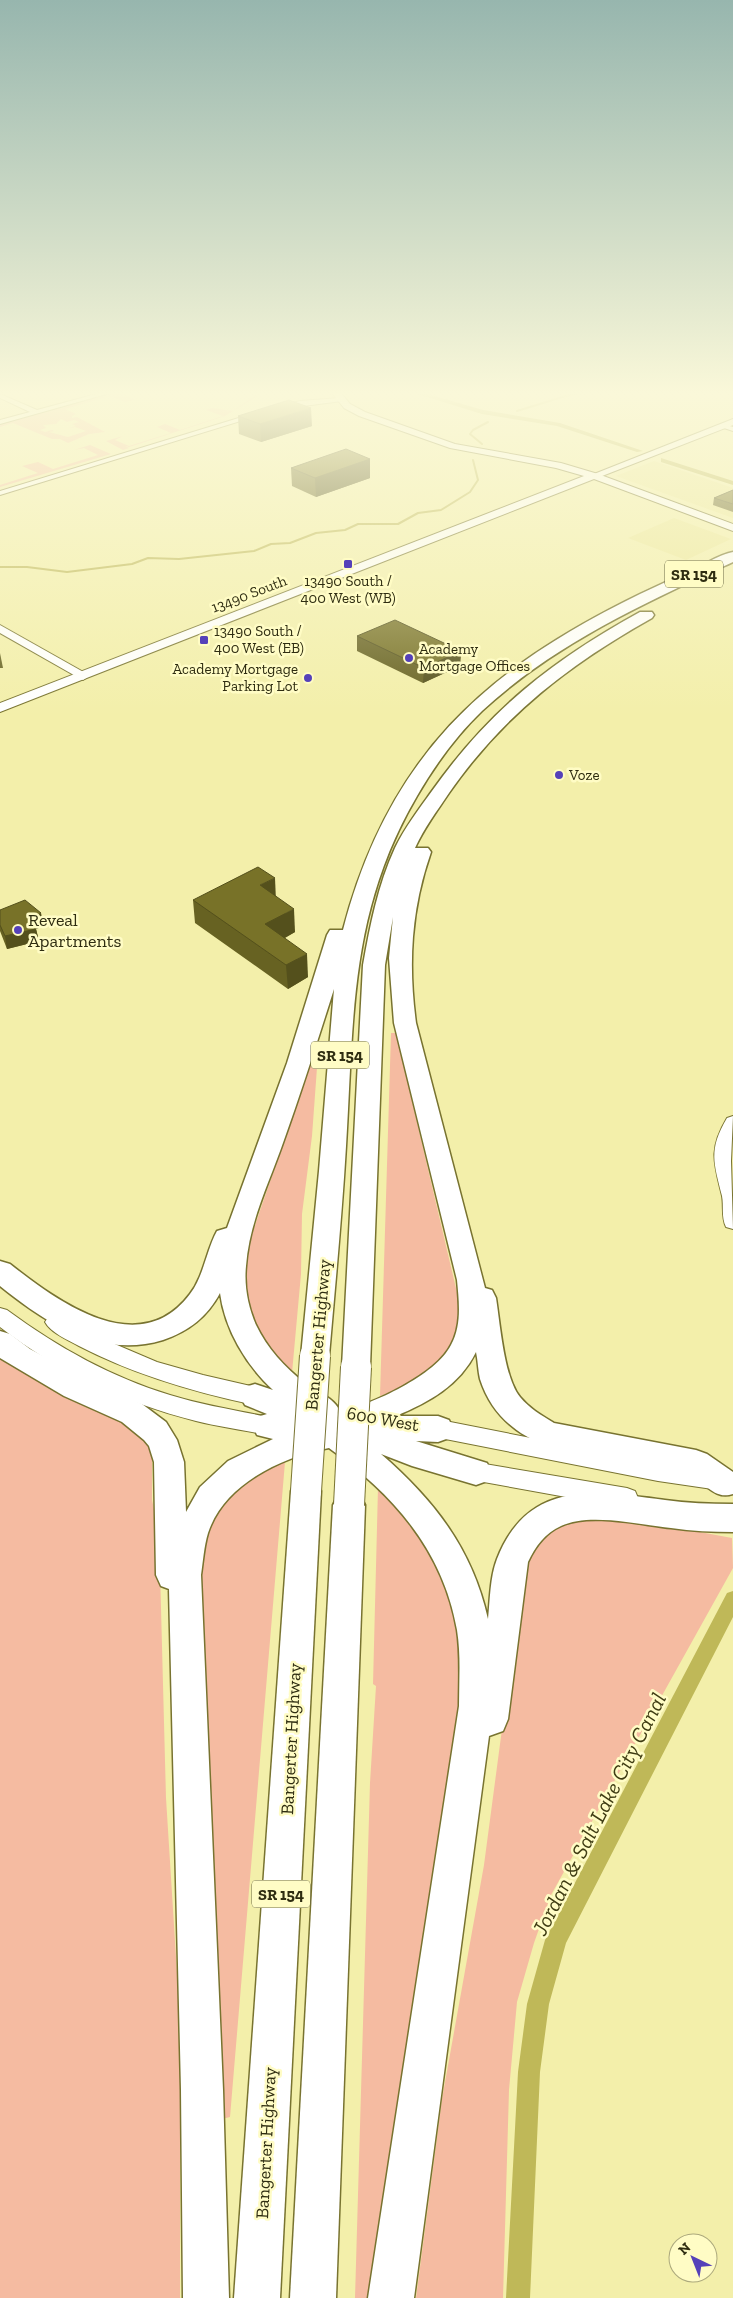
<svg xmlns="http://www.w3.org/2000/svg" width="733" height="2298" font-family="'Zilla Slab',serif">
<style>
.built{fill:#ede89a}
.green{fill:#f5bba1;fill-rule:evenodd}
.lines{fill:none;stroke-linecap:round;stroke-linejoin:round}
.stream{stroke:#bfb858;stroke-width:2}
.canal{fill:#bfb858;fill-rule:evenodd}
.minor-casing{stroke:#787330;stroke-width:2}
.tertiary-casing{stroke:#787330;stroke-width:2}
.secondary-casing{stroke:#787330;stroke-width:2}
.motorway-casing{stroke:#787330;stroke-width:3}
.minor{fill:#fff;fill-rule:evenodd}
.tertiary{fill:#fff;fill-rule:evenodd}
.secondary{fill:#fff;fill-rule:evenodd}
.motorway{fill:#fff;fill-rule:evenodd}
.motorway-bridge-casing{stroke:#787330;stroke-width:32;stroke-linecap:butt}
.motorway-bridge{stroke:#fff;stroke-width:30}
.wall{fill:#676222}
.shaded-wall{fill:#54501c}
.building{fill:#787228;stroke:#54501c}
.poi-dot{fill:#5541b9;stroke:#fffcc5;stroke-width:2}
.labels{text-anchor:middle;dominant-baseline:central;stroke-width:5;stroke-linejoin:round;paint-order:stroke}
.far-poi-label{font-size:15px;fill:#2f2d11;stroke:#fffcc5;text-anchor:start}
.far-street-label{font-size:15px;fill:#2f2d11;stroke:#fffcc5}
.shield{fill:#fffcc5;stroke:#6d6b47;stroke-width:1}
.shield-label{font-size:16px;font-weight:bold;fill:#2f2d11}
.poi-label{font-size:18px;fill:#2f2d11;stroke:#fffcc5;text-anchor:start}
.street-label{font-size:18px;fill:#2f2d11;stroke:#fffcc5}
.near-water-label{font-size:22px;font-style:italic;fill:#3f3c13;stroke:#fffcc5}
</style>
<rect width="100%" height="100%" fill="#f3efaa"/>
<g class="built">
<polygon points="654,461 733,488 733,518 616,476"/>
<polygon points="674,518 731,539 686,560 628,538"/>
</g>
<g class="green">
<path d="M112,393H122L135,400L125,402L110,396L65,409L76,414L72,416V418L77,417L105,432L89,434L68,443L60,439H52L13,423L0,427V424ZM61,419L67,422L74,420L79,422L72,424L76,426L69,428L75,427L86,431L68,437L49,432L54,431L52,430L45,432L40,430L46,428L43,425L56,424Z"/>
<polygon points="254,393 262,393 225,416 129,447 125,446 129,448 123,450 106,441 123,436 115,440 129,446 171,433 157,427 165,424 180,430 223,416 206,410 212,408 233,411 257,394"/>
<polygon points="90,445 111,454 0,487 0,485 38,473 22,466 38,462 53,469 98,455 84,448 74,450"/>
<path d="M391,1033H396L459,1301C460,1356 429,1380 380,1396Z"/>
<path d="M314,1053L318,1054L312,1136L302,1214L301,1274L292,1373C250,1330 237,1296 251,1237Z"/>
<polygon points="0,1352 131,1422 152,1446 152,1500 159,1532 166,1798 178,1989 182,2139 180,2140 180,2298 0,2298"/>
<path d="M285,1462L230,2117L222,2119L200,1570C201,1561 201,1552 203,1543C213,1506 247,1471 285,1462Z"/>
<path d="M378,1488C423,1530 459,1589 461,1653C462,1673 460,1694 459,1714L371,2298H355L370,1783L376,1686L373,1684Z"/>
<polygon points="608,1515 732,1538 733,1568 551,1895 534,1943 517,2002 509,2090 503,2298 416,2298 442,2099 484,1865 524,1563 531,1551 557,1525"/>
</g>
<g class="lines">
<g class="stream">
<polyline points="597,393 601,393"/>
<polyline points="517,411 569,395 583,393"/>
<polyline points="482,444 470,434 473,430 488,422"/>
<polyline points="0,567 27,567 67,572 132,564 148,558 179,559 254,551 271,544 290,543 316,533 345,530 358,524 398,524 418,513 441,510 470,492 478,480 473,460"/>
</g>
<g class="canal">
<polygon points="414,393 424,393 483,410 560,423 643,451 637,452 557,426 482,414"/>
<polygon points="661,458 733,481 733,485 661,462"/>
<polygon points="733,1591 733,1617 566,1943 549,2004 540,2072 530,2298 506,2298 518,2072 527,2004 545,1940 727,1593"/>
</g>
<g class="minor-casing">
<g id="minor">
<polygon points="100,393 110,393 0,424 0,420 30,412 0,398 0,394 37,410"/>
<polygon points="340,398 342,401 280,409 277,407 300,401"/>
<polygon points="255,413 258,415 257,416 0,495 0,491"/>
<polygon points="723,424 733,427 733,431 721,427 720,426"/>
</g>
</g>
<g class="tertiary-casing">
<g id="tertiary">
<polygon points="733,419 733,425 597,478 589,476"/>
<polygon points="0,625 87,674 89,676 83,680 79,678 0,633"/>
<path d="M733,1116L731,1161L733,1229L726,1227C721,1217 724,1206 722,1196C714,1163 708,1150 727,1118Z"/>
<polygon points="430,1418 658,1463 733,1474 733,1492 658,1481 430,1436 423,1433 420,1427 423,1421"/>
<polygon points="467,1461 627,1488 635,1491 638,1498 635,1505 627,1508 467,1479 459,1477 456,1470 459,1463"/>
</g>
</g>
<g class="secondary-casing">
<g id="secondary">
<polygon points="332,393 341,393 350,404 365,412 455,444 561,463 598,474 733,524 733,531 594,479 0,712 0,703 584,476 556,468 450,448 359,416 344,408"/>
<path d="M0,1308L7,1310C57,1347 111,1377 170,1395C202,1405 235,1410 268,1417L276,1419L279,1426L276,1433L268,1435C244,1430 220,1427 196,1421C125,1403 58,1372 0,1327Z"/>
<path d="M56,1314L110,1342L157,1362L203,1375L255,1387L263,1390L266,1396L263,1402L255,1405C194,1392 135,1375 79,1346C68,1340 51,1333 45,1322L49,1316Z"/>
</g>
</g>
<g class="motorway-casing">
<g id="motorway">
<path d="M733,552V562C645,603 554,644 482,711C456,736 435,765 417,796C349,912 354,1017 346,1146C342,1216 335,1286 329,1356L325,1364L315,1368L305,1364L301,1356L319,1171L334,989C318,1039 302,1090 284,1140C270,1181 249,1222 246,1266C244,1286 248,1307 256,1325C267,1348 285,1368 305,1383C316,1391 334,1398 340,1411C372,1405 436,1375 451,1345C462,1325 459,1302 457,1280L394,1023L389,958L393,917L385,965L370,1367L366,1375L356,1379L346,1375L342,1367L363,965C370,925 378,885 395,848C405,827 419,809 432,791C490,709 553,660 640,612H652L654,615L652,618C570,664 503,715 449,793C437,811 424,828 415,848H428L431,852C411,909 408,964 416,1023L485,1288L492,1290L496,1298C500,1323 504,1378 520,1397C529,1408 541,1415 554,1423L696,1450L707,1454L733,1472V1494C713,1501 704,1479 686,1474C614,1456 508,1466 480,1379C478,1371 478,1361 476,1352C459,1386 429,1402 396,1416H438L449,1420L453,1429L449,1438L438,1442L416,1441L487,1463L491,1472L487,1481L476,1485L412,1466L381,1454C435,1501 472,1549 488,1619C490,1600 490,1577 497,1559C528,1479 595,1491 665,1500C687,1503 710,1504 733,1504V1532C712,1532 692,1531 671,1528C641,1525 589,1512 561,1526C545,1533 535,1547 528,1562L508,1719L503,1731L489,1736L414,2298H368L459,1706C459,1681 461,1655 457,1630C443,1550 393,1494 329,1448C282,1457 224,1484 208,1533C204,1546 203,1562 201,1575L223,2090L229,2298H183L181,2090L169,1589L161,1586L156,1575L154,1462L149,1446L144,1440L122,1422L64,1396L0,1358V1331L10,1334L30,1349L84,1378L142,1404L166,1422L177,1440L184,1462L186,1512L200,1487L228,1461L273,1439L257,1435L253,1426L257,1417L267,1414L245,1405L240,1396L245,1387L255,1384L273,1390C246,1365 225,1330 220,1293C207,1317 189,1331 163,1340C101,1359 47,1324 0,1286V1261L10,1264C57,1301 139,1362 190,1294C204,1276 206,1251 217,1231L227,1228L287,1063L327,935L330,930H343C388,757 484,670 640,594C661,584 681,575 702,565C712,560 722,554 733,552Z"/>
<polygon points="306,1477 317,1481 321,1491 280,2298 234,2298 291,1491 295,1481"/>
<polygon points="349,1491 360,1495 365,1505 336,2298 290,2298 333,1505 338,1495"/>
</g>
</g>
<use href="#minor" class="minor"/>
<use href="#tertiary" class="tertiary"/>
<use href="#secondary" class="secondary"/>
<use href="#motorway" class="motorway"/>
<g class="motorway-bridge-casing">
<g id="motorway-bridge">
<polyline points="306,1491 315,1356"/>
<polyline points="349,1505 356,1367"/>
</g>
</g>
<use href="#motorway-bridge" class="motorway-bridge"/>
</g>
<g class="wall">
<polygon points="238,416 312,426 261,442 239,434"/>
<polygon points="370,459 370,478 316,497 292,486 291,468"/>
<polygon points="733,490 733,512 713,505 714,498"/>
<polygon points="357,636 461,651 460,666 423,683 357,651"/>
<polygon points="0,653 3,668 0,668"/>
<polygon points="276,896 295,932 285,938 308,977 288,989 195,923 193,900"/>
<polygon points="0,910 44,926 36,929 39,941 7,949 0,931"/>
</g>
<g class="shaded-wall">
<polygon points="311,408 312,426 261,442 260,424"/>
<polygon points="370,459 370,478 316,497 315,478"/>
<polygon points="461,651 460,666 423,683 424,668"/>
<polygon points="275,878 276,901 260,885"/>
<polygon points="294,909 295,932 266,948 265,924"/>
<polygon points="41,913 44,926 36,929 39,941 7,949 5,936 32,918"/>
<polygon points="307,954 308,977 288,989 286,965"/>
</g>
<g class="building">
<polygon points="289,400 311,408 260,424 238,416"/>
<polygon points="346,449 370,459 315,478 291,468"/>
<polygon points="733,490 733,504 714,498"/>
<polygon points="395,620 461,651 424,668 357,636"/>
<polygon points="258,867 275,878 260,885 294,909 265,924 307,954 286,965 193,900"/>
<polygon points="25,900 41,913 32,918 36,929 5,936 0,925 0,910"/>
</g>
<linearGradient id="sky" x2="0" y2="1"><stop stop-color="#97b6ae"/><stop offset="0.55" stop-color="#faf8d9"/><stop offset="1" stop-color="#faf8d9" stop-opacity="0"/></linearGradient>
<rect width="733" height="715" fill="url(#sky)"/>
<g class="poi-dot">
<rect x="343" y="559" width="10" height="10" rx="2.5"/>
<rect x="199" y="635" width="10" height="10" rx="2.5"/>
<circle cx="409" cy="658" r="5"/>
<circle cx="308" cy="678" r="5"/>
<circle cx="559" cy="775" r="5"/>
<circle cx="18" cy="930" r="5"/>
</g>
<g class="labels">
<g class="far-poi-label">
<text x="348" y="581" text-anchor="middle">13490 South /<tspan x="348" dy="17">400 West (WB)</tspan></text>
<text x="214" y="631">13490 South /<tspan x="214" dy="17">400 West (EB)</tspan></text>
<text x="419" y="649">Academy<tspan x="419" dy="17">Mortgage Offices</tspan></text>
<text x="298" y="669" text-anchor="end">Academy Mortgage<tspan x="298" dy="17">Parking Lot</tspan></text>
<text x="569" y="775">Voze</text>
</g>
<g class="far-street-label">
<text transform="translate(249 594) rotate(-21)">13490 South</text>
</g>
<g class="shield">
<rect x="665" y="560.5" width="58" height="27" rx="4"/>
<rect x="311" y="1041.5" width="58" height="27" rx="4"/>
<rect x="252" y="1880.5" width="58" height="27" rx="4"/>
</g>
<g class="shield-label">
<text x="694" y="574">SR 154</text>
<text x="340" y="1055">SR 154</text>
<text x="281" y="1894">SR 154</text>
</g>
<g class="poi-label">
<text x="28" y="920">Reveal<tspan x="28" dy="21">Apartments</tspan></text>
</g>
<g class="street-label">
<text transform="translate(318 1335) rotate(-85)">Bangerter Highway</text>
<text transform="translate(383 1419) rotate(10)">600 West</text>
<text transform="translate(291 1739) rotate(-87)">Bangerter Highway</text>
<text transform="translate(266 2143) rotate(-87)">Bangerter Highway</text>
</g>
<g class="near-water-label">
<text transform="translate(599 1814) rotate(-63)">Jordan &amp; Salt Lake City Canal</text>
</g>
</g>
<g transform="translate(693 2258) rotate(317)"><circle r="24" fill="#fffcc5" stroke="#aca97d"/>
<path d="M0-4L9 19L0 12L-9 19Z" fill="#5541b9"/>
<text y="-8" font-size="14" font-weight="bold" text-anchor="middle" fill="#2f2d11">N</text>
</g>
</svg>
